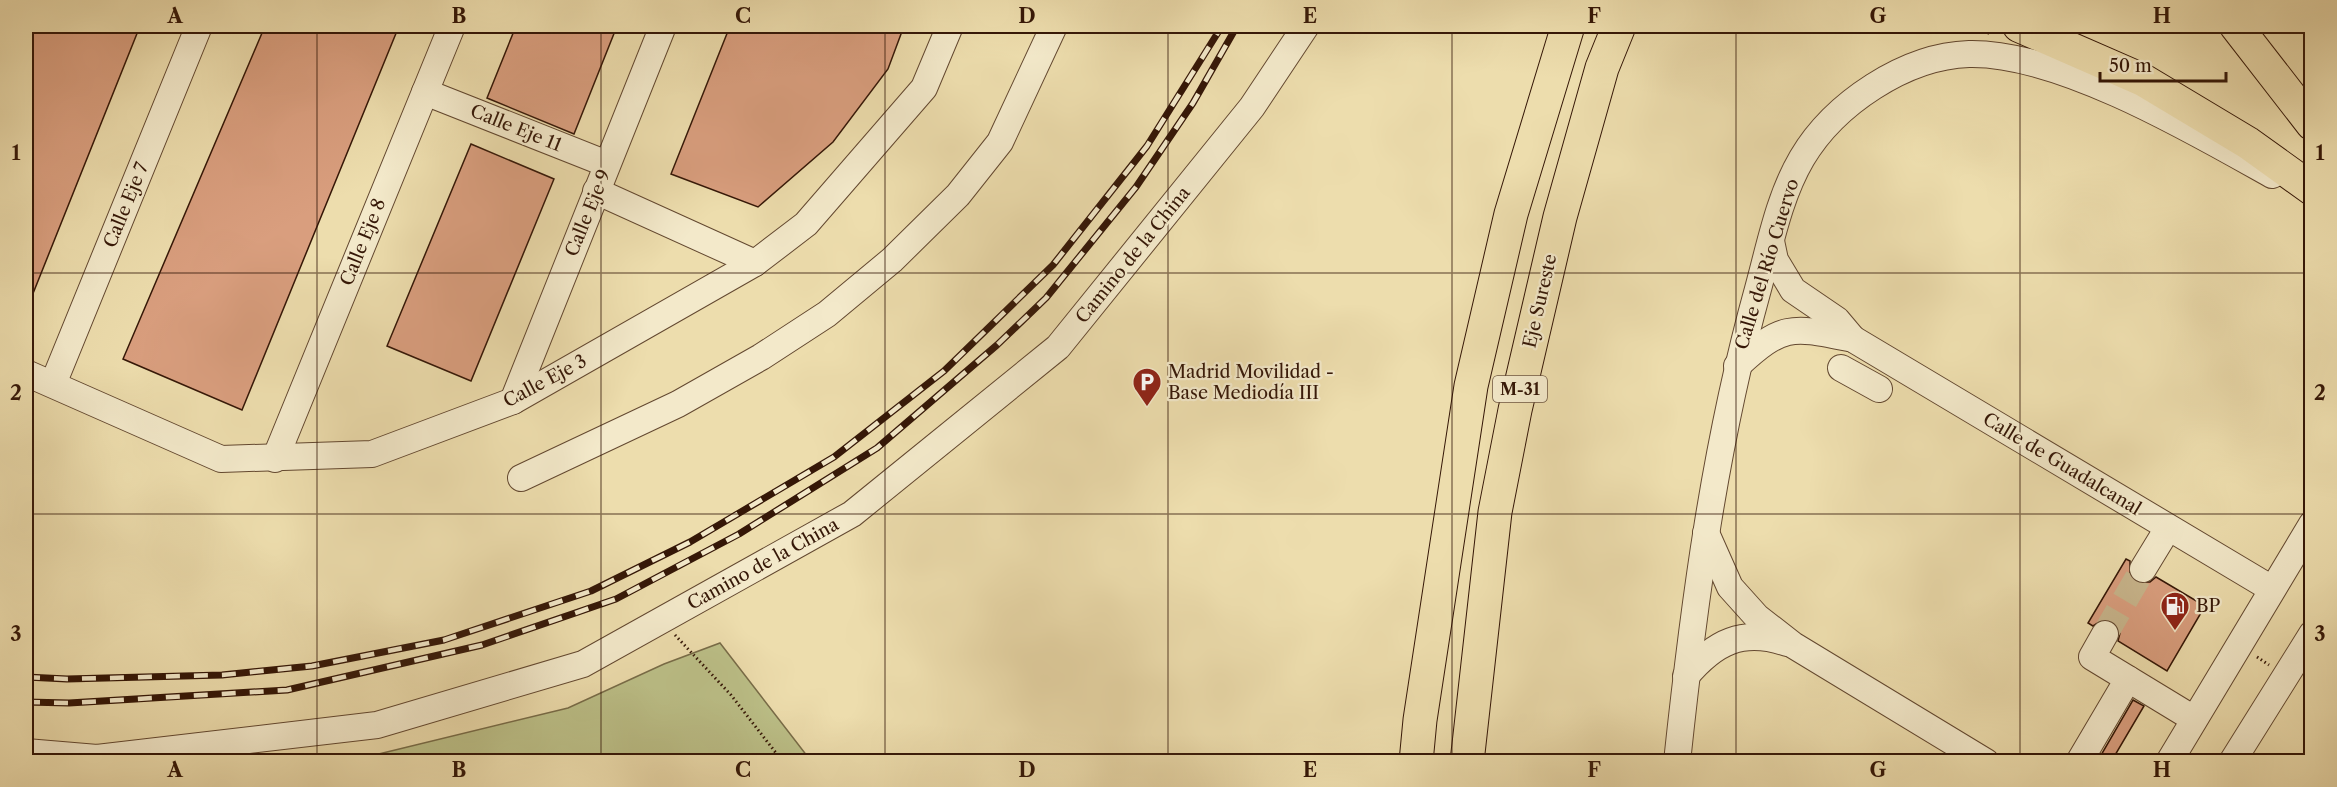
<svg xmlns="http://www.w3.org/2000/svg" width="2337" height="787" font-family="'Libre Caslon Text',serif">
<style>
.green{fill:#bcc088;stroke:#786c48;stroke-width:1.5}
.building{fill:#d99e7e;stroke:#351707;stroke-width:1.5}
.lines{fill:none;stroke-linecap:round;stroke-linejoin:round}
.minor-tunnel{stroke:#c8b58c;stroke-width:26;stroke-dasharray:26 13;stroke-linecap:butt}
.minor-casing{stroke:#634830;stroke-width:28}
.major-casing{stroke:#351707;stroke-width:34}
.highway-casing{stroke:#351707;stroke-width:35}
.path{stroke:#351707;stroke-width:3;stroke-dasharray:1.5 3;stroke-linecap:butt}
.minor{stroke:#f3e9ca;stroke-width:26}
.major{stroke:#edddad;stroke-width:32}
.highway{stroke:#edddad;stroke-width:33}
.rail-casing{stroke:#351707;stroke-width:7}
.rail{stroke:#f3e9ca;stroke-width:4.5;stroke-dasharray:14;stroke-linecap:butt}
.grid{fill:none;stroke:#351707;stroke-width:1.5;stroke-opacity:0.55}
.labels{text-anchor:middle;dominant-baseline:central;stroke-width:4.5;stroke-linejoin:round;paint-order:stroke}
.shield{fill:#f3e9ca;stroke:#6e5642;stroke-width:1.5}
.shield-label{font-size:16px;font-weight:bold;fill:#351707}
.street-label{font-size:18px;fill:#351707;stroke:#f3e9ca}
.poi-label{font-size:18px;fill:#351707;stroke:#f3e9ca;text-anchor:start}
.neatline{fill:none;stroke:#351707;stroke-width:2}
.grid-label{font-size:20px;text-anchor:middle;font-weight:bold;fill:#351707}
</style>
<rect width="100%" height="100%" fill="#edddad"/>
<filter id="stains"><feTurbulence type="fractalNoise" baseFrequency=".00333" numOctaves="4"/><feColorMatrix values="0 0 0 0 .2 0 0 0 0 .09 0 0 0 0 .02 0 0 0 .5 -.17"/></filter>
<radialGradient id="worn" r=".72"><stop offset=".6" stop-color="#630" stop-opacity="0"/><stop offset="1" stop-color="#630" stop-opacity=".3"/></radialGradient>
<polygon class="green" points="720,643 811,761 350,761 568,708 664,664"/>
<g class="building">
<polygon points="26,26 140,26 26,311"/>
<polygon points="265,26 399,26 242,410 123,359"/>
<polygon points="516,26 617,26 574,134 487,98"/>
<polygon points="730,26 904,26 888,69 833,142 758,207 671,174"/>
<polygon points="471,144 554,179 471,381 387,346"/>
<polygon points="2126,559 2130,561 2130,576 2136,582 2150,582 2156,577 2205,606 2167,671 2118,641 2120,633 2113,621 2104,619 2093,626 2088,623"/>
<polygon points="2133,700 2144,706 2111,762 2097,762"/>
</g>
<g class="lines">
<polyline class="minor-tunnel" points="2105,634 2143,569"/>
<g class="minor-casing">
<g id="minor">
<polyline points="425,92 607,164"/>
<polyline points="596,191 755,263"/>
<polyline points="1771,241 1775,260 1793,290 1837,320 1853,339"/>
<path d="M1737,366C1784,322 1793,327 1853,339L2272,589"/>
<polyline points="1841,368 1879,389"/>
<polyline points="26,373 221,459 372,454 513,401 755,263 806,224 924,88 950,26"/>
<polyline points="53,384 199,26"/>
<polyline points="513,401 663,26"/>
<polyline points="275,459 452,26"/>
<polyline points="521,478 678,404 761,357 827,314 892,260 958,195 1000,142 1054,26"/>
<polyline points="1706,533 1730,587 1757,617 1793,645 1986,762"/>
<polyline points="2143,569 2168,528"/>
<polyline points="2105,634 2092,657 2194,719"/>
<path d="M1686,676C1715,642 1742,628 1787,643"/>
<polyline points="26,752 97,758 377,725 583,664 852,514 1058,347 1252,107 1306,26"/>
<path d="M1677,762C1694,602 1715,444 1758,289C1770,245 1779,197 1802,158C1834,104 1905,56 1969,54C2059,52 2194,131 2272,175"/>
<polyline points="2079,762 2128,679"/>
<polyline points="2169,762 2312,524"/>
<polyline points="2232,762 2312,634"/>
</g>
</g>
<g class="major-casing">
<g id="major">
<polyline points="2019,26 2143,80 2248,143 2312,189"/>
<polyline points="2236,26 2312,124"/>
</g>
</g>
<g class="highway-casing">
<g id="highway">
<polyline points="1416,762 1420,720 1471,386 1511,214 1568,26"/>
<polyline points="1467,762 1495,512 1515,410 1560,217 1602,68 1619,26"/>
</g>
</g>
<g class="path">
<polyline points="1971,26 1991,34"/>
<polyline points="675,635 731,695 783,762"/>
<polyline points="2257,657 2269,665"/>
</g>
<use href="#minor" class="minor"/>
<use href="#major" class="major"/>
<use href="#highway" class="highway"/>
<g class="rail-casing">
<g id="rail">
<polyline points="26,677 67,679 222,675 312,666 444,640 591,591 690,542 834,457 944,371 1053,265 1147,146 1222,26"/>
<polyline points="26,702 69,703 287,690 482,645 616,599 739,534 877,448 997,345 1046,298 1136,187 1193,103 1237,26"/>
</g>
</g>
<use href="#rail" class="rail"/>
</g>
<path class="grid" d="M317,26V762M601,26V762M885,26V762M1168,26V762M1452,26V762M1736,26V762M2020,26V762M26,273H2312M26,514H2312"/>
<defs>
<g id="parking-pin" transform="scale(1.5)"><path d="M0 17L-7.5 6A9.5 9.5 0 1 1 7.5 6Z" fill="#8f2418" stroke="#f3e9ca"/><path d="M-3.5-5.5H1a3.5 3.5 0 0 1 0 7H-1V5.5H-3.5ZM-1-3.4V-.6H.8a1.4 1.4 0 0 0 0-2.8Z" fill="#fff"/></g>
<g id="fuel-pin" transform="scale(1.5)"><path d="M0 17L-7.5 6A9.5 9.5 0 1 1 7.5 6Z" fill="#8f2418" stroke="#f3e9ca"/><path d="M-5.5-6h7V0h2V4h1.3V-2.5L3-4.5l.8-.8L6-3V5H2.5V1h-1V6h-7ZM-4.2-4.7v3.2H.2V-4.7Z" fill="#fff"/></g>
</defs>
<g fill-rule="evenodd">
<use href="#parking-pin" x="1147" y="382"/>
<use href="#fuel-pin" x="2175" y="606"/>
</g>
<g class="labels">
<rect class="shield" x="1493" y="376" width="54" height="26" rx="4.5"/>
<g class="shield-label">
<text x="1520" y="389">M-31</text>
</g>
<g class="street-label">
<text transform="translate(516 128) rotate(22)">Calle Eje 11</text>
<text transform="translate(126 205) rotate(-68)">Calle Eje 7</text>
<text transform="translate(588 213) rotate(-68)">Calle Eje 9</text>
<text transform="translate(363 242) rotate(-68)">Calle Eje 8</text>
<text transform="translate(1133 255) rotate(-51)">Camino de la China</text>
<text transform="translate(1767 264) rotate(-73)">Calle del Río Cuervo</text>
<text transform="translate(1540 301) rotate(-77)">Eje Sureste</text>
<text transform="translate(545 381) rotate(-28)">Calle Eje 3</text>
<text transform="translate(2062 464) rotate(31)">Calle de Guadalcanal</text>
<text transform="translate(763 564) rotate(-29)">Camino de la China</text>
</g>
<g class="poi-label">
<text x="1168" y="372">Madrid Movilidad -<tspan x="1168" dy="21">Base Mediodía III</tspan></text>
<text x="2196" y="606">BP</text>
</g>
</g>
<rect width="2337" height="787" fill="none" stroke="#edddad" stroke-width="66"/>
<path d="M2100 72v9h126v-9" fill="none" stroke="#351707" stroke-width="3"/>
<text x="2109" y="72" font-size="18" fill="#351707" stroke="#f3e9ca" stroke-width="4.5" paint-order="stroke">50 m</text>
<rect x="33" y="33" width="2271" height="721" class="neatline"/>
<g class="grid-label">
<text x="175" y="23">A</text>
<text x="459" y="23">B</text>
<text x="743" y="23">C</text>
<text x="1027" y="23">D</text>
<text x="1310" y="23">E</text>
<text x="1594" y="23">F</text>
<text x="1878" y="23">G</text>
<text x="2162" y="23">H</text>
<text x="16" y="160">1</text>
<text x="2320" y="160">1</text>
<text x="16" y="400">2</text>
<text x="2320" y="400">2</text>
<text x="16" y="641">3</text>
<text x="2320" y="641">3</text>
<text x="175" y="777">A</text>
<text x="459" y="777">B</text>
<text x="743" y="777">C</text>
<text x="1027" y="777">D</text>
<text x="1310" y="777">E</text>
<text x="1594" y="777">F</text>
<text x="1878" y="777">G</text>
<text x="2162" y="777">H</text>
</g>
<rect width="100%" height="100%" filter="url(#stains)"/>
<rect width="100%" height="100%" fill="url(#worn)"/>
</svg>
